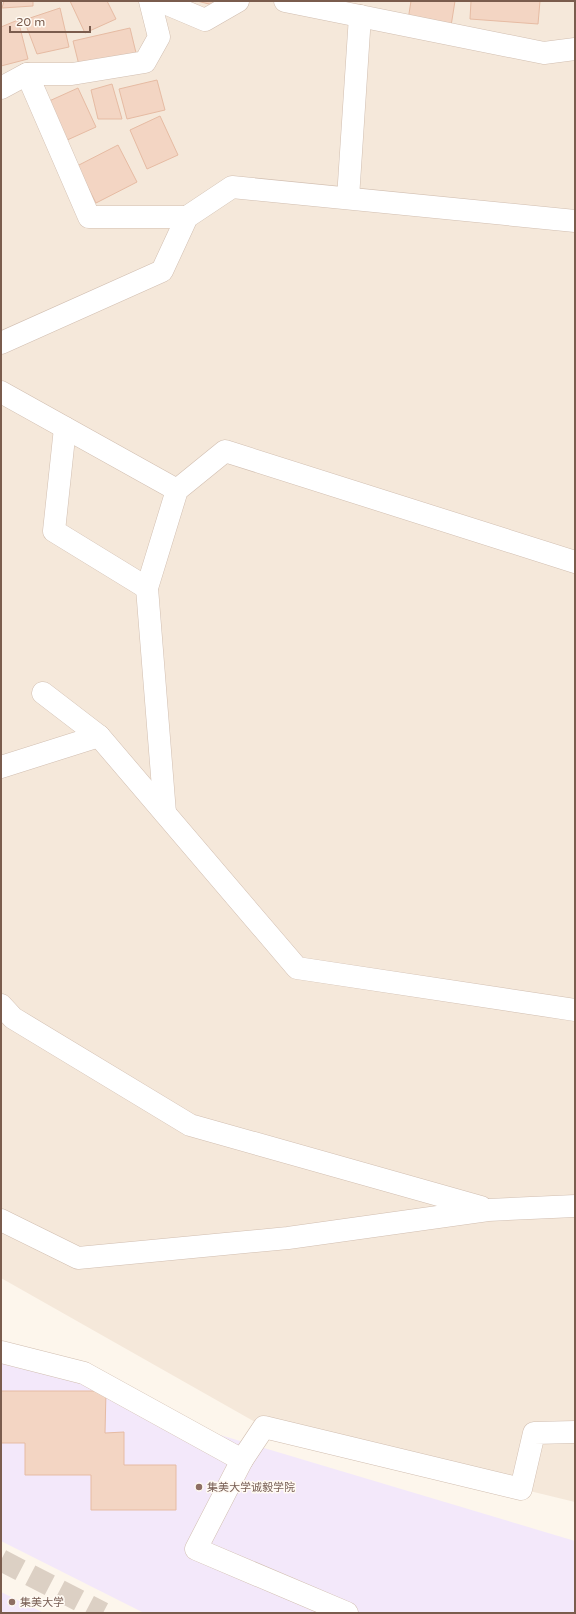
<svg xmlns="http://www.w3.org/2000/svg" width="576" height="1614" font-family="'Varela Round','Noto Sans SC',sans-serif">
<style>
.residential{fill:#f5e8da}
.education{fill:#f3e8fa}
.building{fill:#f3d5c3;stroke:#e6bba3}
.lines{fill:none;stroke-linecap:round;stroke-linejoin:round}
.tertiary-tunnel{stroke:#dcd0c4;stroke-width:22;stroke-dasharray:22 11;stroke-linecap:butt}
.minor-casing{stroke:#d1beb0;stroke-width:23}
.minor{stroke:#fff;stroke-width:22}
.education-dot{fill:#8d6e63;stroke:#fffaf3;stroke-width:1.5}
.labels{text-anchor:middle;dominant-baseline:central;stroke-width:3;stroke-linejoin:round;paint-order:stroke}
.education-label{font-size:11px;fill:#785e54;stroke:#fffaf3;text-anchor:start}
</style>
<rect width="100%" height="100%" fill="#fdf6ec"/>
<polygon class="residential" points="1,1 575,1 575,1502 264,1427 1,1278"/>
<g class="education">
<polygon points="1,1343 217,1434 575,1541 575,1613 144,1613 1,1541"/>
<polygon points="1,1592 44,1613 1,1613"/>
</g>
<g class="building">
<polygon points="4,1 33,1 33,6 2,8"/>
<polygon points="70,1 107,1 116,19 85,33"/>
<polygon points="197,1 222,1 221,7"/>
<polygon points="411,1 455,1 451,26 408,20"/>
<polygon points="471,1 540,1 538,24 470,19"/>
<polygon points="60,8 69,47 37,54 24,20"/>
<polygon points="18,20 28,59 1,66 1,27"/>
<polygon points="130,28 137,57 80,69 73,41"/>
<polygon points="157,80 165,110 127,119 119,89"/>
<polygon points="112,84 122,119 98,119 91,90"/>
<polygon points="78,88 96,127 65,141 47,102"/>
<polygon points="160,116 178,155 147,169 130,130"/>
<polygon points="118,145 137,182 96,203 77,166"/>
<polygon points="1,1391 106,1391 105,1433 124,1432 124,1465 176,1465 176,1510 91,1510 91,1475 25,1475 25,1443 1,1443"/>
</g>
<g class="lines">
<polyline class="tertiary-tunnel" points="1,1560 103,1613"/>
<g class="minor-casing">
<g id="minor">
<polyline points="160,1 205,20 238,1"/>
<polyline points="285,1 544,53 575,49"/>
<polyline points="27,74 89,217 187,217"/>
<polyline points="1,88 27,74 72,74 145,62 159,37 150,1"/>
<polyline points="348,198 360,16"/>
<polyline points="1,343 162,271 187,217 232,187 575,221"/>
<polyline points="1,392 177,490"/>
<polyline points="65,428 54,531 147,588"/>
<polyline points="43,693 99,736 297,968 575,1010"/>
<polyline points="1,767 99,736"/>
<polyline points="165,813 147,588 177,490 225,451 575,562"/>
<polyline points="1,1005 13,1018 190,1125 481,1207"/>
<polyline points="1,1220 78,1258 288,1238 488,1210 575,1206"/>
<polyline points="1,1352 84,1373 242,1460"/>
<polyline points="347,1613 196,1549 242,1460 264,1427 521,1489 534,1433 575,1432"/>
</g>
</g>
<use href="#minor" class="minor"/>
</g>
<g class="education-dot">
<circle cx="199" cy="1487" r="4"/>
<circle cx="12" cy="1602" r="4"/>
</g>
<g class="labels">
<g class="education-label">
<text x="207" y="1487">集美大学诚毅学院</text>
<text x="20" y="1602">集美大学</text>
</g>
</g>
<rect width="576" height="1614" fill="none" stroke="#7a5c4d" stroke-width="4"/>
<path d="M10 26v6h80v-6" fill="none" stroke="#7a5c4d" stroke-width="2"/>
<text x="16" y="26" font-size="12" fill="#7a5c4d" stroke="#fffaf3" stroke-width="3" paint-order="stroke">20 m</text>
</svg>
